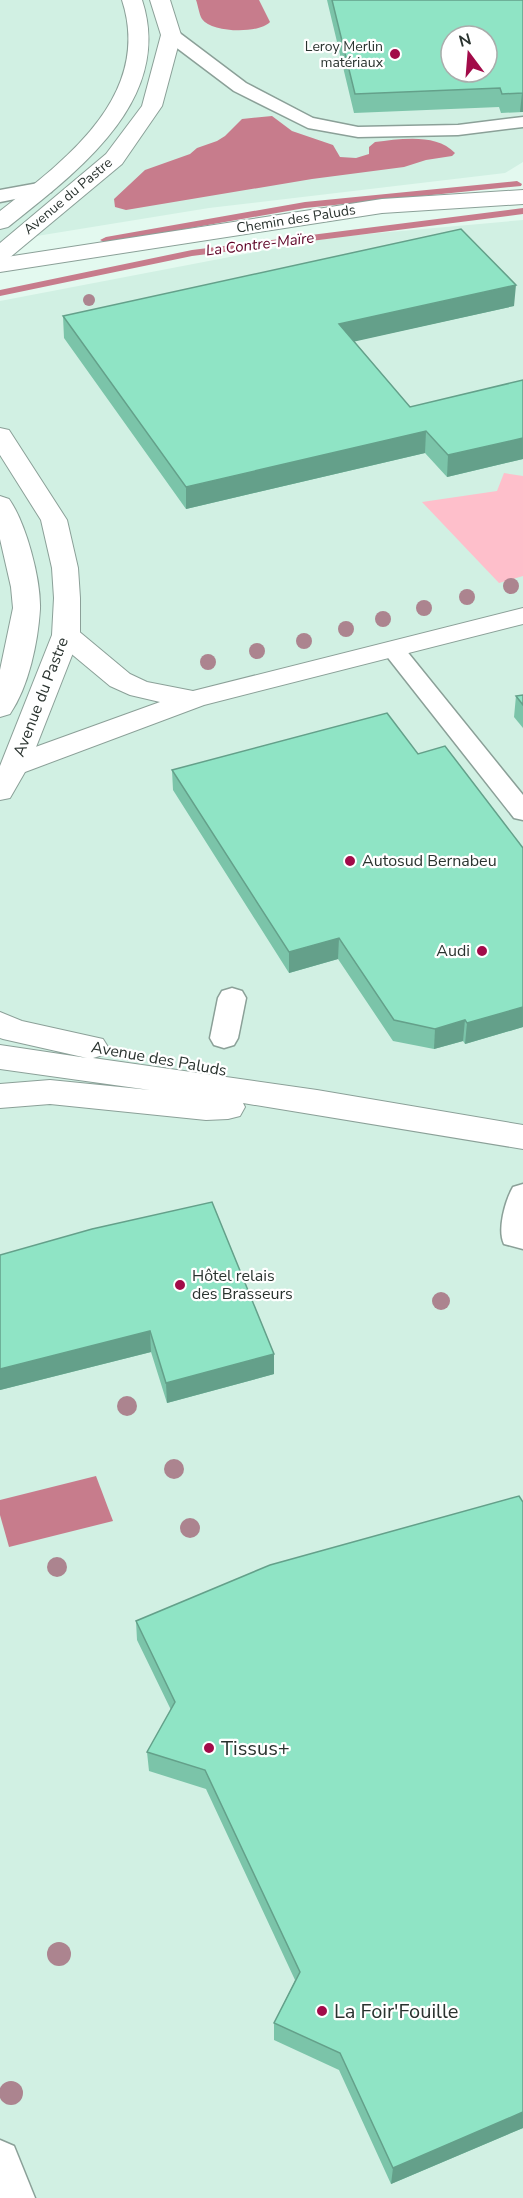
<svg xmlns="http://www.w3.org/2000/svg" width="523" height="2198" font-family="'Nunito Sans',sans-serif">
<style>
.built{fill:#d1f0e3;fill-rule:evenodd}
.green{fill:#febfcb}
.water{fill:#c77c8c}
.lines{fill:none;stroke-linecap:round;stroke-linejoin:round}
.stream{fill:#c77c8c;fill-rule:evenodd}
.service-casing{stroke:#8ba098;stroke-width:3}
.minor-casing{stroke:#8ba098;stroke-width:2}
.tertiary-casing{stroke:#8ba098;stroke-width:2}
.service{fill:#fff;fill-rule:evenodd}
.minor{fill:#fff;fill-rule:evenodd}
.tertiary{fill:#fff;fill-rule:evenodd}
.tree{fill:#ac848f}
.wall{fill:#7bc4a9}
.shaded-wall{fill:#64a08a}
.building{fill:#8fe4c5;stroke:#64a08a;stroke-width:1.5;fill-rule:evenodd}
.poi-dot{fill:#a20b49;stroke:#fff;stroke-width:2}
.labels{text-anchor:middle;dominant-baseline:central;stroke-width:4.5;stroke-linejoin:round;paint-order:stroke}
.far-poi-label{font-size:14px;fill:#2a332f;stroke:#fff;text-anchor:end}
.far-street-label{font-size:14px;fill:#2a332f;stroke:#fff}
.far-water-label{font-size:15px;font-style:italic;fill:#5c0024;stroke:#fff}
.street-label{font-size:16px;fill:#2a332f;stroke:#fff}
.poi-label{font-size:16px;fill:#2a332f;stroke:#fff;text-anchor:start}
.near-poi-label{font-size:20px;fill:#2a332f;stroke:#fff;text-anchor:start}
</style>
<rect width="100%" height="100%" fill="#e3f9ef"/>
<g class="built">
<path d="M0,0H523V162L505,173L209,208L0,242ZM451,36H487V72H451Z"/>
<polygon points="523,220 523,2198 0,2198 0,301 334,237"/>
</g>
<polygon class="green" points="504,473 523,476 523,576 499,583 422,502 497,491"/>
<g class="water">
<path d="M196,0H259L270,22C259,34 212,33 202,19C199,14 198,5 196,0Z"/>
<path d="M272,116L292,131L333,145L340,157L356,158L369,154V147L375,142C401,139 436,133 455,153L452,156L426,160L404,167L312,179L126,210L115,207L114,199L145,170L190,154L197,148L217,141L225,136L242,119Z"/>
<polygon points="96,1476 113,1521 9,1547 0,1515 0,1500"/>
</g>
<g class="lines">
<g class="stream">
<polygon points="517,181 522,184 521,186 305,208 106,243 100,240 106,237 305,202"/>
<polygon points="523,208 523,214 192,256 0,296 0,290 192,250"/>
</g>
<g class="service-casing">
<g id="service">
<polygon points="171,30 177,31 246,83 313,118 358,127 458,125 523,117 523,127 458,135 358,137 308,128 234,91 165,39 162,35 165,31"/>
<polygon points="44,182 51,184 53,188 51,192 0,202 0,190"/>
<polygon points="393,642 401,644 523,795 523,820 514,818 385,654 381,649 385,644"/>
<polygon points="232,988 242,991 246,998 238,1038 234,1045 224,1048 214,1045 210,1038 218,998 222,991"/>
<path d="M523,1184V1249L504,1244C497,1230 505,1201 513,1187Z"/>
<polygon points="0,2140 14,2146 35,2198 0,2198"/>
</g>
</g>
<g class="minor-casing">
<g id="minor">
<polygon points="523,190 523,204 382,213 0,272 0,258 382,199"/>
<polygon points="523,608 523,624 204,705 25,772 15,774 5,772 1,765 5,758 160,702 130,695 110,686 56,641 52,635 56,629 66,627 76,629 130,674 147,682 193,691"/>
<polygon points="0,1012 22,1021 103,1039 108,1047 103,1055 93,1058 317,1090 523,1125 523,1149 243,1103 245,1107 240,1116 228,1119 206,1120 50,1104 0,1108 0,1084 50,1080 150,1090 0,1069 0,1045 87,1058 3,1039 0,1038"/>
</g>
</g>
<g class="tertiary-casing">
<g id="tertiary">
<path d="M122,0H142C175,100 76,173 8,227L0,229V211C66,160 153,95 122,0Z"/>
<polygon points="150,0 170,0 181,35 162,106 122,164 8,259 0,261 0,243 106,154 142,106 161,35"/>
<polygon points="0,428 9,430 67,520 78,568 80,598 80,635 29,765 10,798 0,800 0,766 52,635 54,598 52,568 41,520 0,455"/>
<path d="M0,496L9,499C26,523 41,579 40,609C38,642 29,686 10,714L0,717V670L13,608L11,587L0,539Z"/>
</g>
</g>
<use href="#service" class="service"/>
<use href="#minor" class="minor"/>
<use href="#tertiary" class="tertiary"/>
</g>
<g class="tree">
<circle cx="89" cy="300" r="6"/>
<circle cx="511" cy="586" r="8"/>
<circle cx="467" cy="597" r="8"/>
<circle cx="424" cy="608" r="8"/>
<circle cx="383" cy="619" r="8"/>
<circle cx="346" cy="629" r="8"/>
<circle cx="304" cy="641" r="8"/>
<circle cx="257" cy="651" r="8"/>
<circle cx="208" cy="662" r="8"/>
<circle cx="441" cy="1301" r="9"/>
<circle cx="127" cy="1406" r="10"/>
<circle cx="174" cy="1469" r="10"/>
<circle cx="190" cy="1528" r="10"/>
<circle cx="57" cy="1567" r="10"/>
<circle cx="59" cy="1954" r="12"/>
<circle cx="11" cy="2093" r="12"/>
</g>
<g class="wall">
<polygon points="327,0 523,0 523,112 501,113 499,107 354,113"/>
<polygon points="514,306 354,341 410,407 523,380 523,459 447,477 425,453 186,509 64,338 63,316"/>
<polygon points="523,695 523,728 514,717 516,696"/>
<polygon points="418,754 523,848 523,1027 465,1044 463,1041 434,1049 393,1041 338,959 289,973 173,790 172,770"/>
<polygon points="0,1255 274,1374 167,1403 151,1352 0,1390"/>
<polygon points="523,1502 523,2128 391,2184 339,2070 274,2040 274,2023 295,1980 206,1789 149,1771 147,1752 171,1710 137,1640 136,1621"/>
</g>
<g class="shaded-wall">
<polygon points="522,93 523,93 523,112 520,112"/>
<polygon points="516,285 514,306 339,345 339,324"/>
<polygon points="426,431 425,453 186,509 186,487"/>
<polygon points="523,438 523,459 447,477 448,455"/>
<polygon points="339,938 338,959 289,973 289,952"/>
<polygon points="523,1007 523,1027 465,1044 467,1023"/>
<polygon points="465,1020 463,1041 434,1049 435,1029"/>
<polygon points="150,1331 151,1352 0,1390 0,1369"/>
<polygon points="274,1354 274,1374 167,1403 166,1383"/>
<polygon points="523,2112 523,2128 391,2184 393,2168"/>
</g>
<g class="building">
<path d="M332,0H523V93L502,94L500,88L355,94ZM451,36H487V72H451Z"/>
<polygon points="461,229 516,285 339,324 410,407 523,380 523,438 448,455 426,431 186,487 63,316"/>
<polygon points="523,695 523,705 516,696"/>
<polygon points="387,713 418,754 445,746 523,848 523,1007 467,1023 465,1020 435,1029 394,1020 339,938 289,952 172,770"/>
<polygon points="212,1202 274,1354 166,1383 150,1331 0,1369 0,1255 92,1229"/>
<polygon points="519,1496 523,1502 523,2112 393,2168 340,2053 274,2023 300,1972 205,1770 147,1752 175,1702 136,1621 270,1565"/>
</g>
<g class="poi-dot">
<circle cx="395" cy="54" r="6"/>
<circle cx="350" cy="861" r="6"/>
<circle cx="482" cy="951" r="6"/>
<circle cx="180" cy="1285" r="6"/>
<circle cx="209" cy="1748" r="6"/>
<circle cx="322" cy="2011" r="6"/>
</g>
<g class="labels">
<g class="far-poi-label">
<text x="383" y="46">Leroy Merlin<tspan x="383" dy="16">matériaux</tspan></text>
</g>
<g class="far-street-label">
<text transform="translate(68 196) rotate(-40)">Avenue du Pastre</text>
<text transform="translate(296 219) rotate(-9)">Chemin des Paluds</text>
</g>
<g class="far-water-label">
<text transform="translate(260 244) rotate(-7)">La Contre-Maïre</text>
</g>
<g class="street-label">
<text transform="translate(41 697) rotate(-69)">Avenue du Pastre</text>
<text transform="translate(159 1059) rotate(10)">Avenue des Paluds</text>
</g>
<g class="poi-label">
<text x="362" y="861">Autosud Bernabeu</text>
<text x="470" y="951" text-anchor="end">Audi</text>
<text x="192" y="1276">Hôtel relais<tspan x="192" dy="18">des Brasseurs</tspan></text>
</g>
<g class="near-poi-label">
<text x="221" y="1748">Tissus+</text>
<text x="334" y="2011">La Foir'Fouille</text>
</g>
</g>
<g transform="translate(469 54) rotate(344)"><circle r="28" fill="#ffffff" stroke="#aaadac" stroke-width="1.5"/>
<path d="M0-4.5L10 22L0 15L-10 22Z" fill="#a20b49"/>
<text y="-9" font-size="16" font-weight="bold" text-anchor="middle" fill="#2a332f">N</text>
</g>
</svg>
